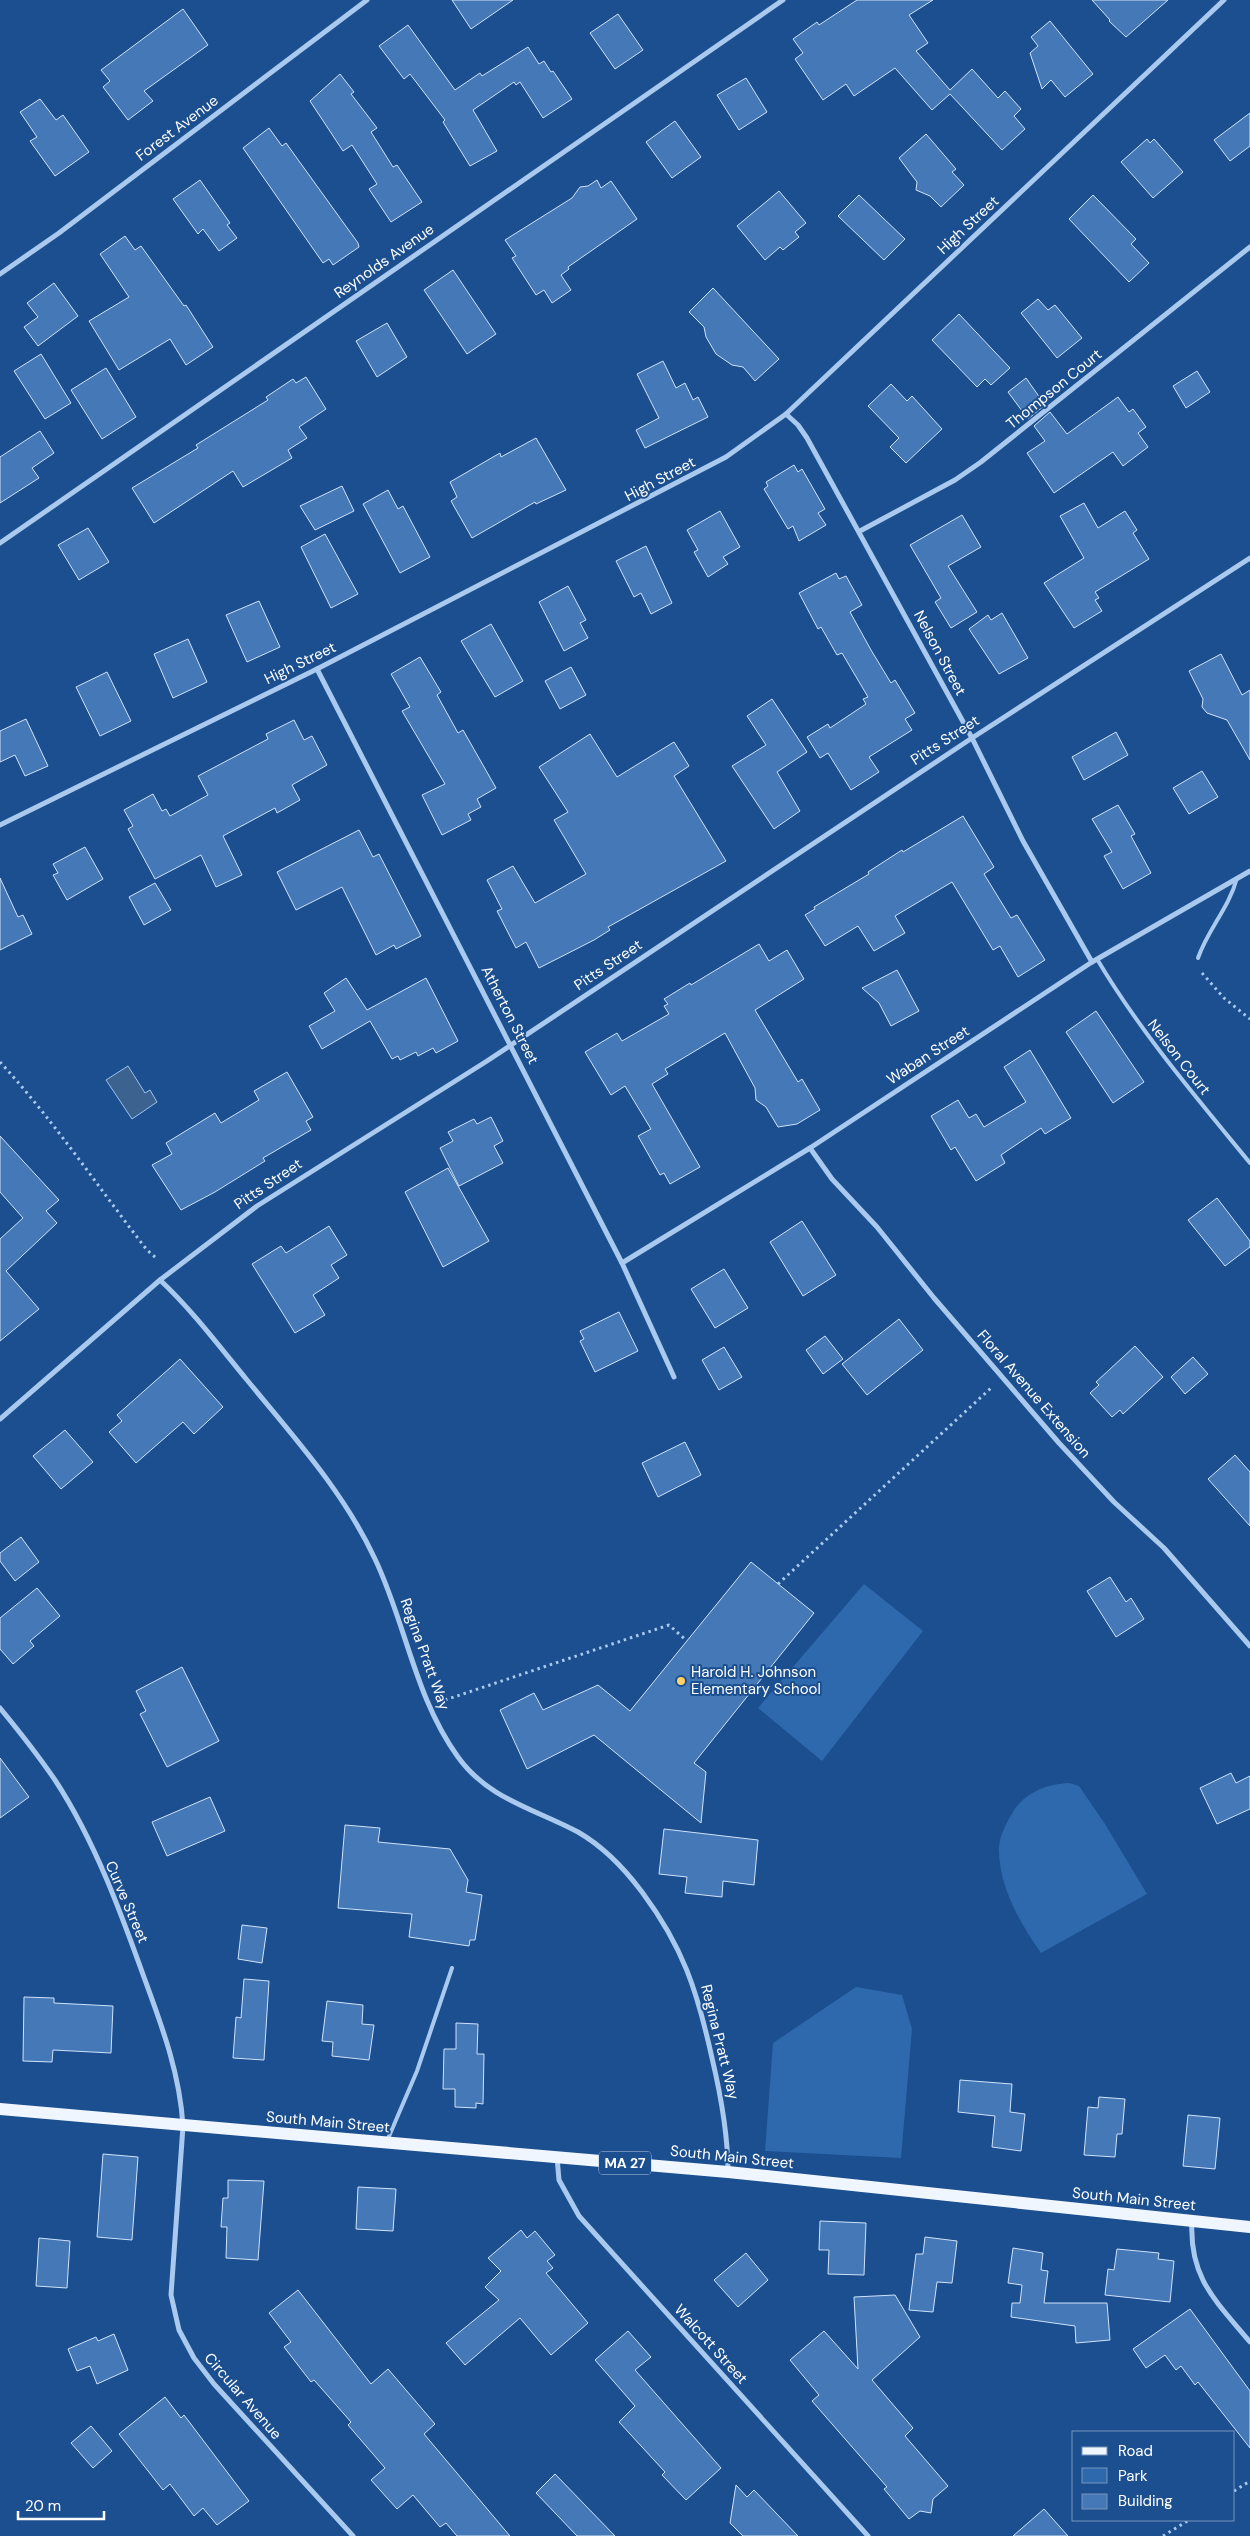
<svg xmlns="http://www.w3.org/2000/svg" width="1250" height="2536" font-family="'DM Sans',sans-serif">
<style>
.green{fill:#2e69ad}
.water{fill:#3c6290;stroke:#9cc4f0}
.building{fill:#4478b7;stroke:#cfe3fa}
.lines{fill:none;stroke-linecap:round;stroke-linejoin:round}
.path{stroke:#a9c9ee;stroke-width:3;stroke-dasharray:2.5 4;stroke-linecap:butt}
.lane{stroke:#a9c9ee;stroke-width:4}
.street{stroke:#a9c9ee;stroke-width:5}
.primary{stroke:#f0f6ff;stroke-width:12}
.poi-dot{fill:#ffd166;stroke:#1b4f8f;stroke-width:2}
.labels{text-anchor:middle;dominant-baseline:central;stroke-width:4;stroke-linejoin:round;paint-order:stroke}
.shield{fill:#1b4f8f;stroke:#bbcadd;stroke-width:1}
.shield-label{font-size:14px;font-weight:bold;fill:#fff}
.street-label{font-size:15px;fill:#fff;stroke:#1b4f8f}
.poi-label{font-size:15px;fill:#fff;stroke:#1b4f8f;text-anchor:start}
</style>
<rect width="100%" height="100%" fill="#1b4f8f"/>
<g class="green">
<polygon points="864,1584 923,1631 822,1761 758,1708"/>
<path d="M1069,1783L1079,1786L1105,1824L1147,1894L1041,1953C1020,1923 998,1886 999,1847C1000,1834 1007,1822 1013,1812C1025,1792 1047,1784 1069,1783Z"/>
<polygon points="856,1987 902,1995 912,2029 901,2158 765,2151 773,2043"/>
</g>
<polygon class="water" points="128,1066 145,1093 150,1090 157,1102 132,1119 106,1080"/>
<g class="building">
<polygon points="452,0 513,0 471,29"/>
<polygon points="857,0 933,0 909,15 928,43 916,51 950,90 972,69 998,98 1005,91 1021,109 1014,116 1025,129 1002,150 950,94 932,110 895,68 854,96 846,84 823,100 795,59 803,53 793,39 817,22 819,25"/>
<polygon points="1092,0 1168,0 1126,37 1109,21 1110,20"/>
<polygon points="183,9 208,45 144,91 153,101 128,120 103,87 110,81 101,70"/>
<polygon points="618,14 643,50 615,69 590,33"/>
<polygon points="1050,21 1093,74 1065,97 1051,80 1042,89 1030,53 1038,46 1031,37"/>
<polygon points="408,25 455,90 480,73 482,76 528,47 539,64 544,61 551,72 553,71 572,99 543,118 520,82 516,85 514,82 473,110 497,151 470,166 443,122 445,120 410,74 404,79 379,46"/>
<polygon points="340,74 354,92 351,94 377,128 371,132 393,167 397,165 422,202 391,222 369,189 377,184 352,145 343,151 310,101"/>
<polygon points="746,78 767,112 739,130 717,95"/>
<polygon points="40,99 56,120 63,115 89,152 55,176 30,141 37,137 20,112"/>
<polygon points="1250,113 1250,146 1230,161 1214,140"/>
<polygon points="675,121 701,157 672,178 646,142"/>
<polygon points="269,128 282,146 286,143 358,243 359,247 333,265 329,259 323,263 243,148"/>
<polygon points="926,134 956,169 952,172 964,185 941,207 930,196 916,190 917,182 899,158"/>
<polygon points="1147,139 1150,143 1154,139 1183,172 1153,198 1121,162"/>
<polygon points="200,180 230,223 227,225 237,238 219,251 203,229 198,234 173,199"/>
<polygon points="597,180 601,188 611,181 637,219 568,267 569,269 561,275 571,290 552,303 544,290 536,295 512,258 516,256 505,240 572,198 580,187 588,186"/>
<polygon points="779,191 806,223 795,232 799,237 783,250 780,247 765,260 737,226"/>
<polygon points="859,195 905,239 884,260 838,216"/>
<polygon points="1093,195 1136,239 1131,244 1149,263 1129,282 1069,219"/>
<polygon points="125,236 135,250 141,246 184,306 186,305 213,347 186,365 170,339 119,370 89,321 129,297 100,254"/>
<polygon points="453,270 496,334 467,354 424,290"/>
<polygon points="54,283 78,316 38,346 24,327 38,317 27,303"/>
<polygon points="713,288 779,359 755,381 743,367 732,365 716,354 706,337 704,327 689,312"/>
<polygon points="1038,299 1048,310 1055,305 1082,338 1057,358 1021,313"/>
<polygon points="959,314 1010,368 991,385 985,379 977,387 932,340"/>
<polygon points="387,323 407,357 377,377 356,341"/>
<polygon points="41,354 71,403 45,419 14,371"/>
<polygon points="663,361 676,388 685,383 693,400 698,397 708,417 645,448 636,430 659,418 637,374"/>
<polygon points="106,368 136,417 102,439 71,390"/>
<polygon points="1197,371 1210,392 1186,408 1173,386"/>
<polygon points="306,377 326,409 299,427 307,438 288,450 292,458 243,487 233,471 154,523 132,488 198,448 196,445 268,400 266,397 293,379 296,383"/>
<polygon points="1026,378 1045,405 1028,419 1008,392"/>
<polygon points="891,384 907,401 912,396 942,429 906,463 890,447 899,438 868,406"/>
<polygon points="1118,397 1129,412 1133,409 1146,427 1138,433 1148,447 1123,466 1113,452 1054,493 1027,453 1045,441 1034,426 1050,412 1067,434"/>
<polygon points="40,431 54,453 32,468 39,478 0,503 0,457"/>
<polygon points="536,438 566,490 536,504 535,502 472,538 451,501 457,497 450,482 500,453 501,457"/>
<polygon points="794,465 798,472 802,469 825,509 818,513 826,525 799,541 793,526 788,529 764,489 768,486 766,482"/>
<polygon points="342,486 354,511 315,530 300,506"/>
<polygon points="388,490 398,509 403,506 430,557 400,573 363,504"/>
<polygon points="1084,503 1098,528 1125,511 1137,530 1133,533 1149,559 1095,592 1099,598 1095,600 1102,611 1074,628 1044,583 1084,558 1060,516"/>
<polygon points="720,511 740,547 723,557 728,564 708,577 694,552 698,550 687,530"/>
<polygon points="962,515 981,547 948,566 977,612 951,628 935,602 941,598 910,545"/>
<polygon points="88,528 109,562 79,580 58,545"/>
<polygon points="325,534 358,594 331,608 301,547"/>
<polygon points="646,546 672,603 651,614 641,593 634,597 616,561"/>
<polygon points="836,573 839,579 846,576 862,605 850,612 871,650 891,683 895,680 915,713 905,719 912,730 869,757 879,772 851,790 828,753 820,758 807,737 828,724 830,728 866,704 863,699 868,697 842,653 837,655 821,627 818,629 799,593"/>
<polygon points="568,586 586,620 580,623 588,638 564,651 539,602"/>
<polygon points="259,601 280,647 247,662 226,615"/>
<polygon points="1002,613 1028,658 999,674 969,629 988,615 991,620"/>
<polygon points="491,624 523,681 495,697 461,641"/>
<polygon points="188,639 207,682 173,698 154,654"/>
<polygon points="1221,654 1242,695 1250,690 1250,760 1227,720 1207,713 1202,707 1203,699 1189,671"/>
<polygon points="420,657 441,692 437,695 458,733 463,730 496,788 477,799 481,807 468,814 471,820 442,835 422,795 445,784 402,711 410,707 391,674"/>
<polygon points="571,667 586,695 560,709 545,681"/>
<polygon points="107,672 131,721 100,736 76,687"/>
<polygon points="772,699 807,752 777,772 800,811 774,829 732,766 766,745 747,716"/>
<polygon points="26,719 48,766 25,776 15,755 0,762 0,731"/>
<polygon points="294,720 304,740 312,736 327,765 292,785 300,800 277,813 275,808 223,836 242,875 216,887 201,855 155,879 128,829 133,826 124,810 153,794 162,811 166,809 170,816 208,795 198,776 268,739 266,734"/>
<polygon points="1116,732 1128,755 1084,780 1072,757"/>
<polygon points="590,734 617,777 674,742 689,766 674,776 726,861 608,927 610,930 594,940 539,968 526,942 516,948 497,911 502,909 487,880 513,866 535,903 586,874 554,820 568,812 539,767"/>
<polygon points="1202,771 1218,797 1189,814 1173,788"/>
<polygon points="1118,805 1135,834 1131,836 1151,873 1123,889 1104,856 1112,852 1092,819"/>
<polygon points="963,816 994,867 984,874 1011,918 1017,915 1045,960 1018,977 1000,946 993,950 952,882 895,916 905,933 874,951 858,926 825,946 805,915 815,909 814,907 869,874 868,872 902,850 903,852"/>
<polygon points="359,830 373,857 379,854 421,936 396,949 394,945 376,955 342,887 296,910 277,872"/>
<polygon points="85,847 103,879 67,900 53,875 58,873 53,864"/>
<polygon points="0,878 18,917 23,915 32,934 0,950"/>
<polygon points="155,883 171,910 144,925 129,897"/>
<polygon points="759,944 769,961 787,950 804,979 755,1010 798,1082 802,1079 820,1110 797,1124 778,1127 766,1107 756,1100 755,1088 725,1033 665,1069 668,1074 652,1084 700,1167 670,1184 664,1173 660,1175 638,1136 651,1129 625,1086 611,1095 585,1052 617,1033 622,1041 669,1014 664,1006 668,1004 664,999 690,983 691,985"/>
<polygon points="897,970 919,1011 891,1026 879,1003 862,988"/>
<polygon points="346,978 367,1010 426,978 458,1041 436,1053 433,1048 418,1056 416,1052 400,1060 398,1056 392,1059 370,1021 322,1049 309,1026 335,1011 324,993"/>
<polygon points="1096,1011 1144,1082 1113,1103 1066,1032"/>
<polygon points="1030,1050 1071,1118 1045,1134 1041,1128 1001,1155 1005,1163 976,1181 955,1147 951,1150 931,1116 958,1100 969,1118 976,1114 984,1127 1026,1102 1004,1067"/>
<polygon points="287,1072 313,1117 306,1121 311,1130 263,1158 265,1161 215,1192 181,1210 152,1165 172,1154 166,1143 215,1113 221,1123 259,1100 254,1091"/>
<polygon points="491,1117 503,1141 494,1146 503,1163 459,1186 440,1148 453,1141 448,1132 474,1119 477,1124"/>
<polygon points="0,1136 59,1200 46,1211 57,1223 6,1271 39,1309 0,1341 0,1239 23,1218 0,1192"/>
<polygon points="448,1168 489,1241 443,1267 405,1192"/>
<polygon points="1217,1198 1250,1241 1250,1247 1225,1266 1188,1220"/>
<polygon points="802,1221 836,1275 803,1296 770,1242"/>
<polygon points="329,1226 347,1255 331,1265 339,1278 313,1295 325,1315 295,1333 252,1264 281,1246 286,1253"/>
<polygon points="724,1269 748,1308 715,1328 691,1289"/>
<polygon points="619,1312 638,1351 595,1372 580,1341 584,1339 580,1331"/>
<polygon points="899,1319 923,1350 867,1395 842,1364"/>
<polygon points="825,1336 843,1359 823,1374 806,1350"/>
<polygon points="1135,1346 1163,1377 1123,1414 1120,1410 1112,1417 1090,1393 1099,1385 1096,1382"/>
<polygon points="724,1347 742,1377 719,1390 702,1360"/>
<polygon points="1193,1357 1208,1374 1185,1394 1171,1377"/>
<polygon points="180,1359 223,1407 194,1434 183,1422 136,1463 109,1432 122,1421 117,1415"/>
<polygon points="65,1430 93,1462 61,1489 33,1456"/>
<polygon points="685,1442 701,1475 658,1497 642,1463"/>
<polygon points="1235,1455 1250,1472 1250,1526 1208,1479"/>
<polygon points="21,1537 39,1562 15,1581 0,1561 0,1553"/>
<polygon points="751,1562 814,1613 694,1763 706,1772 701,1823 594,1735 527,1769 500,1710 534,1693 543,1710 598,1685 630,1711"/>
<polygon points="1110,1577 1126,1602 1131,1598 1144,1619 1116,1637 1087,1591"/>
<polygon points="37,1588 60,1616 30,1641 34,1646 13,1664 0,1649 0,1618"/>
<polygon points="182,1667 219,1741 167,1767 140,1714 146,1711 136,1691"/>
<polygon points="0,1758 29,1797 0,1818"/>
<polygon points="1231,1773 1236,1783 1250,1776 1250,1809 1217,1824 1200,1788"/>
<polygon points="210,1797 225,1831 167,1856 152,1822"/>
<polygon points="345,1825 380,1828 378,1842 450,1849 468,1880 466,1892 482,1895 475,1940 470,1940 469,1946 409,1937 412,1914 338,1908"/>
<polygon points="664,1829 758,1840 754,1885 723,1881 722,1897 685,1893 687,1877 659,1874"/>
<polygon points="242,1925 267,1928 262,1963 238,1959"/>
<polygon points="244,1979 269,1981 264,2060 233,2058 236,2017 241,2018"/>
<polygon points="24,1997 54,1998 54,2003 113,2006 111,2053 53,2050 52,2062 23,2061"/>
<polygon points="327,2001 363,2005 362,2024 374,2025 369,2060 332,2056 333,2042 322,2041"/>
<polygon points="456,2023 478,2024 477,2054 484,2054 483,2104 476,2103 476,2108 455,2107 455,2089 443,2089 444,2049 456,2049"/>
<polygon points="960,2080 1012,2084 1010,2112 1025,2114 1021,2151 992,2147 995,2116 958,2112"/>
<polygon points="1099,2097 1125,2099 1122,2134 1117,2134 1115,2157 1084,2155 1088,2107 1098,2108"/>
<polygon points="1188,2115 1220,2118 1215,2169 1183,2166"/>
<polygon points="103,2154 138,2157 132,2240 97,2237"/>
<polygon points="228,2180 264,2181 258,2260 226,2258 227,2227 221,2227 223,2198 228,2198"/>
<polygon points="358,2187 396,2189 393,2231 356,2229"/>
<polygon points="820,2221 866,2223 864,2275 828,2274 829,2250 819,2250"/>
<polygon points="521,2230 527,2238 535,2231 555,2255 547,2261 553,2268 546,2273 588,2323 551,2355 520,2318 465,2365 446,2343 499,2300 485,2287 501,2271 488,2258"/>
<polygon points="925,2237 957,2241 952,2283 937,2282 933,2312 909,2310 916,2254 923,2254"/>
<polygon points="39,2238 70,2241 67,2288 36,2286"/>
<polygon points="1013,2248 1043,2253 1041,2270 1048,2271 1044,2303 1107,2303 1110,2340 1076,2343 1075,2326 1011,2317 1012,2303 1020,2303 1022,2285 1008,2283"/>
<polygon points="1117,2249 1159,2253 1158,2259 1174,2261 1170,2302 1105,2295 1108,2269 1114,2270"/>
<polygon points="746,2253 768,2280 738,2307 714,2280"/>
<polygon points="298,2290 371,2384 388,2369 435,2424 424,2434 510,2536 457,2536 446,2523 440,2527 413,2495 397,2509 371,2480 385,2468 348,2425 351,2422 314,2380 311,2382 284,2347 291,2342 269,2313"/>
<polygon points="895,2295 920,2337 872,2380 913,2428 905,2436 948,2486 933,2499 931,2513 920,2511 909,2519 884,2489 887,2487 812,2401 819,2395 790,2360 824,2331 858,2369 854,2297"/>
<polygon points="1190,2309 1250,2391 1250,2448 1198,2382 1195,2385 1181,2366 1176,2370 1165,2355 1146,2368 1133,2349"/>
<polygon points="628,2331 651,2357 635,2370 721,2468 686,2500 662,2475 665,2472 619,2422 635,2406 595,2360"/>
<polygon points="114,2334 128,2370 97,2384 90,2366 77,2371 68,2349 96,2337 98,2341"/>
<polygon points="165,2397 181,2418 184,2415 249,2501 217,2525 203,2508 194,2516 170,2484 163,2490 119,2434"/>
<polygon points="91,2426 112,2451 93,2468 71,2443"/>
<polygon points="555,2474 615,2536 577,2536 536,2493"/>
<polygon points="736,2485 747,2497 754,2490 798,2536 743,2536 730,2523"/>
<polygon points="1044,2509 1068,2536 1013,2536"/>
</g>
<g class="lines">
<g class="path">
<polyline points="1202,973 1224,998 1250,1019"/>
<path d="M0,1062C54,1121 98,1187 147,1250L156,1258"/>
<polyline points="778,1584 991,1388"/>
<polyline points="445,1700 669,1625 687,1641"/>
<polyline points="1234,2491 1250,2481"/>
<polyline points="1163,2536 1189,2520"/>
</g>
<g class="lane">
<path d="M1198,958C1208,929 1229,908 1237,878"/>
<path d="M1097,959C1141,1033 1196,1097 1250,1163"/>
<polyline points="387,2141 417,2071 452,1968"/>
</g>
<g class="street">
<polyline points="0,274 59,233 367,0"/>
<polyline points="786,414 798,425 807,438 972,738 1023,841 1092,962"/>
<polyline points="860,531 955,480 981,462 1250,247"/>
<polyline points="0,543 783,0"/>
<polyline points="317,669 622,1263 674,1377"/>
<polyline points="0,825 317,669 726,457 786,414 1224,0"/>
<polyline points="810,1148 832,1179 877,1227 934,1298 1059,1443 1114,1502 1164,1548 1250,1646"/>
<polyline points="622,1263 810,1148 1092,962 1250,871"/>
<path d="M160,1280C192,1310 219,1346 247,1380C293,1436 344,1492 375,1559C406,1624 415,1698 458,1757C488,1799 535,1809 578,1832C604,1847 624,1868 642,1892C683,1947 697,1990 712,2058C721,2096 728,2133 728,2172"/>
<polyline points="0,1419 160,1280 257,1206 487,1061 972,738 1250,558"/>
<path d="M0,1708C19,1731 38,1755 55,1780C95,1841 121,1913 145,1980C163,2029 180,2075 183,2126L171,2295L179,2330L194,2358L214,2384L353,2536"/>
<polyline points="557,2157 559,2180 579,2216 868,2536"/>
<path d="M1192,2222C1189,2278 1216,2301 1250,2342"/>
</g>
<polyline class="primary" points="0,2109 728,2172 1250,2227"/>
</g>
<circle class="poi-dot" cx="681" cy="1681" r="5"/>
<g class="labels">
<rect class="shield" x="599" y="2151.5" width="52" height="23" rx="4"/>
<g class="shield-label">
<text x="625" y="2163">MA 27</text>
</g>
<g class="street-label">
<text transform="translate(177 128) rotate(-37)">Forest Avenue</text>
<text transform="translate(968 225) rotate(-43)">High Street</text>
<text transform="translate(384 261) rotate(-35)">Reynolds Avenue</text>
<text transform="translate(1054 389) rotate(-39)">Thompson Court</text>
<text transform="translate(660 479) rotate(-28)">High Street</text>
<text transform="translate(940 653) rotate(62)">Nelson Street</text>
<text transform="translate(300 663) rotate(-26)">High Street</text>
<text transform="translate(945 740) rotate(-33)">Pitts Street</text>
<text transform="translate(608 965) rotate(-34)">Pitts Street</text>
<text transform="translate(510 1015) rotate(63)">Atherton Street</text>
<text transform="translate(928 1055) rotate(-33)">Waban Street</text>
<text transform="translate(1179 1057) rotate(52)">Nelson Court</text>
<text transform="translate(268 1184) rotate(-34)">Pitts Street</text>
<text transform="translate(1034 1394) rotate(49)">Floral Avenue Extension</text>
<text transform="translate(425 1654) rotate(70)">Regina Pratt Way</text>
<text transform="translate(127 1902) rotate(67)">Curve Street</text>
<text transform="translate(720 2042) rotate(76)">Regina Pratt Way</text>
<text transform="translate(328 2122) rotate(5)">South Main Street</text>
<text transform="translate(732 2157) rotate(6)">South Main Street</text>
<text transform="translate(1134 2199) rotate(6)">South Main Street</text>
<text transform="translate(711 2344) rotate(48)">Walcott Street</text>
<text transform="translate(243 2396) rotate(49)">Circular Avenue</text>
</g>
<g class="poi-label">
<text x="691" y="1672">Harold H. Johnson<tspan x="691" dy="17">Elementary School</tspan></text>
</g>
</g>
<rect x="1072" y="2431" width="162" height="90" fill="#1b4f8f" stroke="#7695bc"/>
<rect x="1082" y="2447" width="25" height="8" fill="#f0f6ff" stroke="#7695bc"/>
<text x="1118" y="2456" font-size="15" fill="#ffffff">Road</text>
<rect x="1082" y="2468" width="25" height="15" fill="#2e69ad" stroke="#7695bc"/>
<text x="1118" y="2481" font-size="15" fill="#ffffff">Park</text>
<rect x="1082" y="2494" width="25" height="15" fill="#4478b7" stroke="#7695bc"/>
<text x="1118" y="2506" font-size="15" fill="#ffffff">Building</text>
<path d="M18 2511v8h86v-8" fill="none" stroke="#ffffff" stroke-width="2.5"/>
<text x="25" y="2511" font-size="15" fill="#ffffff" stroke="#1b4f8f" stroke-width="4" paint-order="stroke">20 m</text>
</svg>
